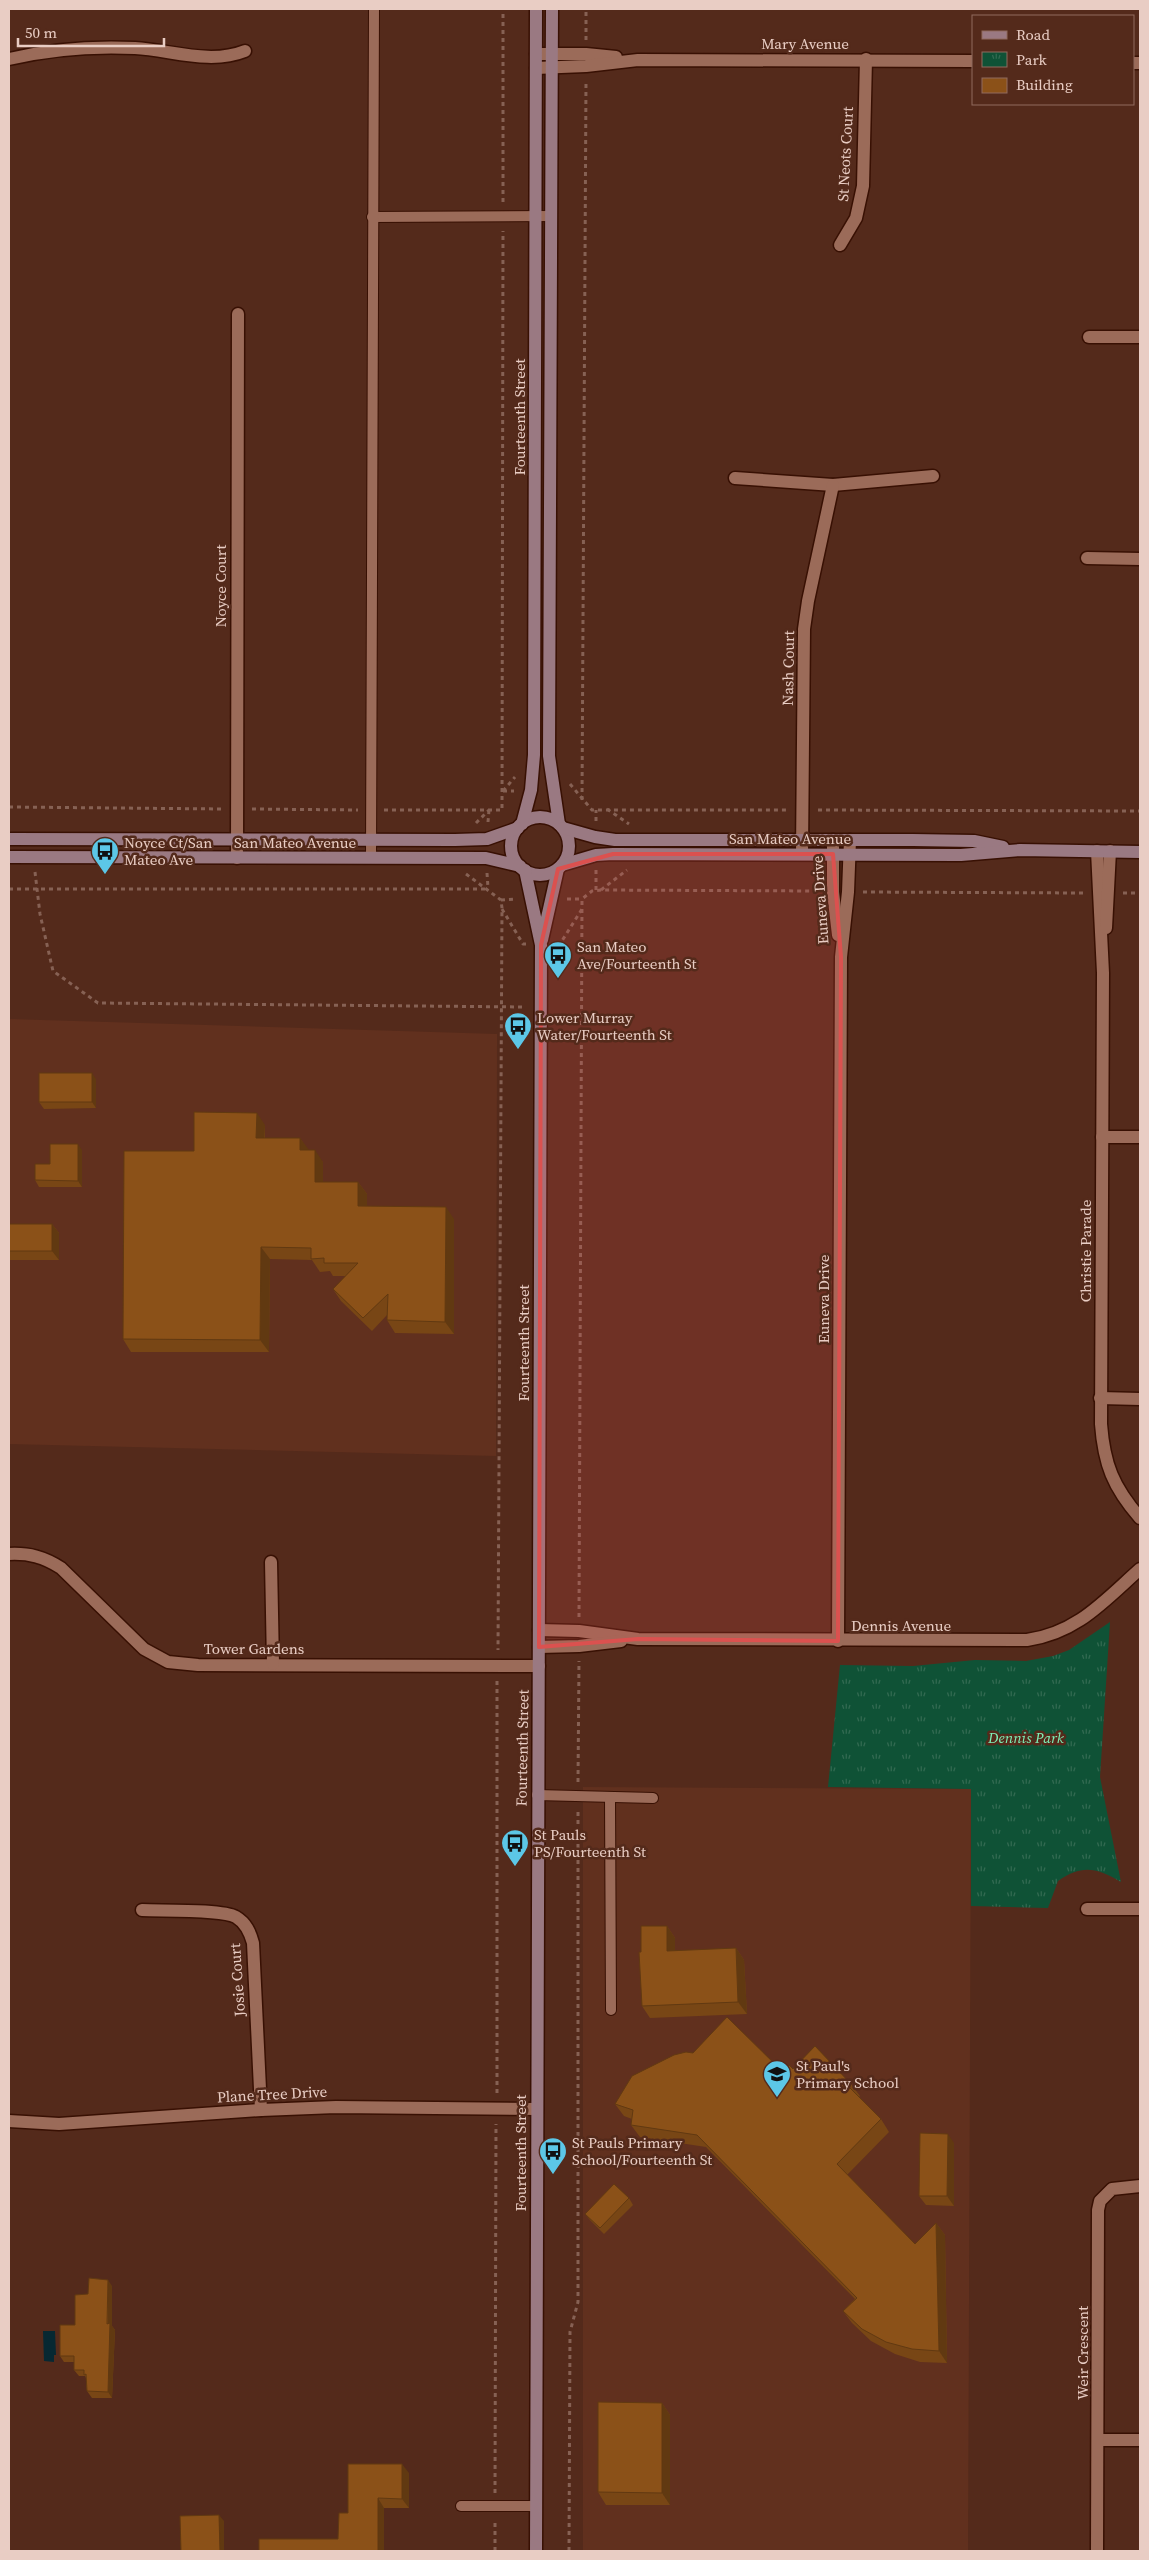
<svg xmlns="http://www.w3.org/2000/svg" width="1149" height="2560" font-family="'Source Serif 4',serif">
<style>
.built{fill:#61301e}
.park{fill:url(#park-tufts)}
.water{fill:#072832}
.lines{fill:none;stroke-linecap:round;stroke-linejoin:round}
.lane-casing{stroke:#381003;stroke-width:12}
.street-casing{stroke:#381003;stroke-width:15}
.secondary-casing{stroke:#381003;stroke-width:15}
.path{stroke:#866154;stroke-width:3;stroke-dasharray:4 4;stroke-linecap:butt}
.lane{stroke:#9b6b59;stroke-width:10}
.street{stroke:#9b6b59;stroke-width:12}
.secondary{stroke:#9a7982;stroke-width:12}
.wall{fill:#784615}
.shaded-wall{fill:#613911}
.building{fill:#8b5118;stroke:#613911}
.marked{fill:#db514f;fill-opacity:0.2;stroke:#db514f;stroke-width:4;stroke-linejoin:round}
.labels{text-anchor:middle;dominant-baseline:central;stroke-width:5;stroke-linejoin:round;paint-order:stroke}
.street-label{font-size:15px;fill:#e9cdc4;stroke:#542a1b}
.poi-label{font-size:15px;fill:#e9cdc4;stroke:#542a1b;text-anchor:start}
.park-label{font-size:15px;font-style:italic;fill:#7ff2b9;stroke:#542a1b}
</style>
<defs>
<pattern id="park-tufts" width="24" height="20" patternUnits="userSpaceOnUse" patternTransform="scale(1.25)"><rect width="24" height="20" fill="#0f5236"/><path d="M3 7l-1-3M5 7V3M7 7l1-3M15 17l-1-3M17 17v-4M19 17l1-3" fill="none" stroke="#326a51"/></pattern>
</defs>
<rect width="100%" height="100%" fill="#542a1b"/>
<g class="built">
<polygon points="9,1019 497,1034 496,1456 9,1444"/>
<polygon points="583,1787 971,1789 968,2551 583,2551"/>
</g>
<path class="park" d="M1110,1622L1100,1777L1121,1882C1097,1868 1082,1864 1058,1881L1048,1908L971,1906V1789L828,1787L840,1665L913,1666L975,1660L1026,1661L1053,1656L1069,1650Z"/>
<polygon class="water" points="43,2331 55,2331 56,2355 54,2355 54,2362 44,2361"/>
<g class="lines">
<g class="lane-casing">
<g id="lane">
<polyline points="372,217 551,216"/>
<polyline points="371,858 374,9"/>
<polyline points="537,1795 653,1798"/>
<polyline points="610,1797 611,2010"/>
<polyline points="461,2506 536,2506"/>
</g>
</g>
<g class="street-casing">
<g id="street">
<polyline points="536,54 586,54 616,57"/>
<path d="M9,59C51,49 92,46 135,48C171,50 210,65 245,51"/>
<polyline points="1133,63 1140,63"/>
<polyline points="536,68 586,66 638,60 973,61"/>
<polyline points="840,245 856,218 863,186 866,59"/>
<polyline points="1089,337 1140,337"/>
<polyline points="735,478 833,485 933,476"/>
<polyline points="1087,558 1140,559"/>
<polyline points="833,840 833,892 838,935"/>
<path d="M1097,851L1103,973L1101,1424C1104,1464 1113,1487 1140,1518"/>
<polyline points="802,854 804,629 808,601 833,485"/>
<polyline points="237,858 238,314"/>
<polyline points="1106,928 1110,851"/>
<polyline points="1102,1137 1140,1137"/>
<polyline points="1100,1398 1140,1399"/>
<path d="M9,1554C29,1553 44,1557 61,1568L144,1649L168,1662L198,1665L539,1666"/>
<polyline points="271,1562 273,1664"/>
<path d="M539,1630L579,1631L638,1639L1027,1640C1077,1633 1104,1601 1140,1569"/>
<polyline points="838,1641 841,957 848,892 850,840"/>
<polyline points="539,1647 579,1646 621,1641"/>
<polyline points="1087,1909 1140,1909"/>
<path d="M142,1910C162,1911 222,1909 236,1917C246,1923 250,1932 253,1943L261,2110"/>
<polyline points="9,2121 59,2124 261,2110 336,2107 537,2109"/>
<polyline points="1098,2440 1140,2440"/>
<polyline points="1097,2551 1098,2210 1100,2201 1112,2189 1140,2186"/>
</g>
</g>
<g class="secondary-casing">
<g id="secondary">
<polyline points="552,9 549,756 559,824"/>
<circle cx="540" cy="846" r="29"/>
<polyline points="522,824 531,790 534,755 536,9"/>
<polyline points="563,828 595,837 615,840 913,840 974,841 1003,847"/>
<polyline points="9,839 455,840 487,839 518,828"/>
<polyline points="9,857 486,858 520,866"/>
<polyline points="562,865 596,855 613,854 961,855 1020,850 1140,852"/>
<polyline points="525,870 541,945 536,2551"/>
<polyline points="542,940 558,869"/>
</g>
</g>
<g class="path">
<polyline points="586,40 586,9"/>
<polyline points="503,202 503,9"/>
<polyline points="570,784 592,810 787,810"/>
<polyline points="503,791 514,791"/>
<polyline points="503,791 515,777"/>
<polyline points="582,800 586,81"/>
<polyline points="9,807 223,809"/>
<polyline points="252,809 358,810"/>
<polyline points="607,809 629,824"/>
<polyline points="384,810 502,810 503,231"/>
<polyline points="818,810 1140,811"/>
<polyline points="596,821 596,810"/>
<polyline points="488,822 489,810"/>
<polyline points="476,823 489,810"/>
<polyline points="596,870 596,890"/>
<polyline points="35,872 40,914 53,971 98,1003 526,1007"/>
<polyline points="487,873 488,888"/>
<polyline points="466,874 501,900 502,908 498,1650"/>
<polyline points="9,889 487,889"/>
<polyline points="601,890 627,870"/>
<polyline points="863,892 1085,893"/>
<polyline points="1123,893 1140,893"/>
<polyline points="567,899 582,899"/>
<polyline points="501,900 516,899"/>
<polyline points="502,909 523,944 526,944"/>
<polyline points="557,944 560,944 582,909"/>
<polyline points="579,1617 582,899 592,891 601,890 817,891"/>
<polyline points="578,1782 579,1661"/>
<polyline points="497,2093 497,1681"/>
<polyline points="495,2493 496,2124"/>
<polyline points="495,2551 495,2519"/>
<polyline points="569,2551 570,2332 578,2302 578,1811"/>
</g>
<use href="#lane" class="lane"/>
<use href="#street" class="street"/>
<use href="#secondary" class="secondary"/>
</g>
<g class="wall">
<polygon points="96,1079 96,1108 44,1109 39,1102"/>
<polygon points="265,1125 265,1138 300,1138 308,1150 323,1162 323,1182 358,1182 367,1194 367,1206 454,1219 454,1334 395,1333 387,1320 387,1315 372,1331 341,1301 333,1289 346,1276 333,1276 330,1271 320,1272 312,1260 270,1259 269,1352 131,1352 123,1339"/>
<polygon points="82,1150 82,1187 39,1187 35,1180 50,1164"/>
<polygon points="9,1224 52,1224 59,1233 59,1260 9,1260"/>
<polygon points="667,1926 675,1938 675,1951 736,1948 744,1960 747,2014 650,2018 642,2006 641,1952"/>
<polygon points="793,2069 851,2084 860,2096 859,2097 881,2119 889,2132 847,2175 915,2244 936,2223 945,2235 947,2363 920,2362 895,2354 871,2341 852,2323 843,2311 855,2299 706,2147 640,2137 631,2125 632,2119 624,2116 615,2104 783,2072"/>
<polygon points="954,2143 954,2206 926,2205 919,2196"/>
<polygon points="629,2198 633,2205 604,2234 590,2220 585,2214"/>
<polygon points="112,2286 112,2326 115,2330 112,2398 92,2398 87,2391 86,2378 85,2376 79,2376 74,2370 74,2362 64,2362 60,2356 75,2325 88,2294"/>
<polygon points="662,2403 670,2415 670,2505 606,2505 598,2492"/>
<polygon points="409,2473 409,2508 384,2508 348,2513"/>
</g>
<g class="shaded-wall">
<polygon points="92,1073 96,1079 96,1108 92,1102"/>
<polygon points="257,1113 265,1125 264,1150 256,1138"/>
<polygon points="300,1138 309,1150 300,1150"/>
<polygon points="78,1144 82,1150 82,1187 78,1181"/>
<polygon points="315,1150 323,1162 323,1194 315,1182"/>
<polygon points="358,1182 367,1194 367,1219 358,1206"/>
<polygon points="446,1207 454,1219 454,1334 445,1322"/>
<polygon points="52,1224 59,1233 59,1260 52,1251"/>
<polygon points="261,1247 270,1259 269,1352 260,1340"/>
<polygon points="667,1926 675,1938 675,1963 667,1951"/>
<polygon points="736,1948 744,1960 747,2014 738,2002"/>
<polygon points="948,2134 954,2143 954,2206 947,2196"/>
<polygon points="936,2223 945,2235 947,2363 939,2351"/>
<polygon points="108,2280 112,2286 112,2326 115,2330 112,2398 108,2392"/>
<polygon points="662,2403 670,2415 670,2505 662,2493"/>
<polygon points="402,2464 409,2473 409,2508 402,2499"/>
<polygon points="378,2498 384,2508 384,2551 378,2551"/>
<polygon points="219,2515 224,2521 224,2551 220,2551"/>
</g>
<g class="building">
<rect x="39" y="1073" width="53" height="29"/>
<polygon points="194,1112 257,1113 256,1138 300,1138 300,1150 315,1150 315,1182 358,1182 358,1206 446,1207 445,1322 387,1320 388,1294 363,1318 333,1289 358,1263 324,1263 324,1258 311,1259 311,1248 261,1247 260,1340 123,1339 124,1151 194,1151"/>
<polygon points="50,1144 78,1144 78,1181 35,1180 35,1164 50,1164"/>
<rect x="9" y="1224" width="43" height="27"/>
<polygon points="641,1926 667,1926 667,1951 736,1948 738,2002 642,2006 639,1952 641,1952"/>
<polygon points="727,2017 783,2072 789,2065 793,2069 815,2046 851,2084 848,2086 881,2119 837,2164 915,2244 936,2223 939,2351 912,2349 886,2342 862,2329 843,2311 857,2298 697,2135 631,2125 633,2110 615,2104 632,2076 674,2055 686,2052 693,2053"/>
<polygon points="920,2133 948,2134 947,2196 919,2196"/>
<polygon points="614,2184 629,2198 600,2228 585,2214"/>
<polygon points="89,2278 108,2280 107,2324 110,2323 108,2392 87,2391 86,2374 84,2375 84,2370 74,2370 74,2356 60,2356 60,2325 75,2325 75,2295 88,2294"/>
<polygon points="598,2402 662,2403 662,2493 598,2492"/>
<polygon points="348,2464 402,2464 402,2499 378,2498 378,2551 259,2551 259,2539 338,2539 339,2513 348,2513"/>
<polygon points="219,2515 220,2551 181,2551 180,2516"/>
</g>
<path class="marked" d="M613,854H833L841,957L838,1641L638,1639L539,1647L541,945L558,869Z"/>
<defs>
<g id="bus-pin" transform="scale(1.4375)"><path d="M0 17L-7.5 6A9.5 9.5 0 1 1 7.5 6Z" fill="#5cc7e7" stroke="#542a1b"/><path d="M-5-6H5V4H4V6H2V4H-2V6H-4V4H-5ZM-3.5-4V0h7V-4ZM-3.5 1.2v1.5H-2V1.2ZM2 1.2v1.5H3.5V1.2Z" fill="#111"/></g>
<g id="school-pin" transform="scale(1.4375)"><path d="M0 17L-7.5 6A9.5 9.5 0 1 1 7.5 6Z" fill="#5cc7e7" stroke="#542a1b"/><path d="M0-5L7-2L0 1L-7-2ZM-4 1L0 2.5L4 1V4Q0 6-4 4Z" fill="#111"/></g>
</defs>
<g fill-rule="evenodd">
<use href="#bus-pin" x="105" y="851"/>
<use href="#bus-pin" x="558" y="955"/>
<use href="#bus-pin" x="518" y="1026"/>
<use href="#bus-pin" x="515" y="1843"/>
<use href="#school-pin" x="777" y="2074"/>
<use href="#bus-pin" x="553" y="2151"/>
</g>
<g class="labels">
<g class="street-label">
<text x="805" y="43">Mary Avenue</text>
<text transform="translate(845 154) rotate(-87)">St Neots Court</text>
<text transform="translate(519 417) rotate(-90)">Fourteenth Street</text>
<text transform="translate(220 586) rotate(-90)">Noyce Court</text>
<text transform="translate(788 668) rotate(-89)">Nash Court</text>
<text x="790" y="838">San Mateo Avenue</text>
<text x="295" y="842">San Mateo Avenue</text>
<text transform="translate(820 900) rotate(-94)">Euneva Drive</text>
<text transform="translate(1085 1251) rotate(-90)">Christie Parade</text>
<text transform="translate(823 1299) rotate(-90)">Euneva Drive</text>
<text transform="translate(523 1343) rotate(-90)">Fourteenth Street</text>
<text x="901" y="1625">Dennis Avenue</text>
<text x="254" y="1648">Tower Gardens</text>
<text transform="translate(522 1748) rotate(-89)">Fourteenth Street</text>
<text transform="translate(237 1980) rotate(-94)">Josie Court</text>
<text transform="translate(272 2094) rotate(-3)">Plane Tree Drive</text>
<text transform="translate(520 2153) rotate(-90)">Fourteenth Street</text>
<text transform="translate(1082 2353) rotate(-90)">Weir Crescent</text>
</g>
<g class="poi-label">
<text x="124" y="842">Noyce Ct/San<tspan x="124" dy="17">Mateo Ave</tspan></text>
<text x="577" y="946">San Mateo<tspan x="577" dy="17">Ave/Fourteenth St</tspan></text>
<text x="537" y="1017">Lower Murray<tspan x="537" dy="17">Water/Fourteenth St</tspan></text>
<text x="534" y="1834">St Pauls<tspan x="534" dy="17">PS/Fourteenth St</tspan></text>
<text x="796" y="2065">St Paul's<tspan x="796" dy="17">Primary School</tspan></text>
<text x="572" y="2142">St Pauls Primary<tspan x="572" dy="17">School/Fourteenth St</tspan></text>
</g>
<g class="park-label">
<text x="1026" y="1737">Dennis Park</text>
</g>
</g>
<rect width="1149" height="2560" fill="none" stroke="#e9cdc4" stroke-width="20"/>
<rect x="972" y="15" width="162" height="90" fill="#542a1b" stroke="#906b5f"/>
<rect x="982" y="31" width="25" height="8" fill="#9a7982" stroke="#906b5f"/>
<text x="1016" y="40" font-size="15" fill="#e9cdc4">Road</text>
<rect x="982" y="52" width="25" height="15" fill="url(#park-tufts)" stroke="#906b5f"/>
<text x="1016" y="65" font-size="15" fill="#e9cdc4">Park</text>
<rect x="982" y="78" width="25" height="15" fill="#8b5118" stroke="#906b5f"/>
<text x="1016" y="90" font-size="15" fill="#e9cdc4">Building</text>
<path d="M18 38v8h146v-8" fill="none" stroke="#e9cdc4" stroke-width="2.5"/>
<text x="25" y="38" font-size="15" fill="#e9cdc4" stroke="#542a1b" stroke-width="4" paint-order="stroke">50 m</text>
</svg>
